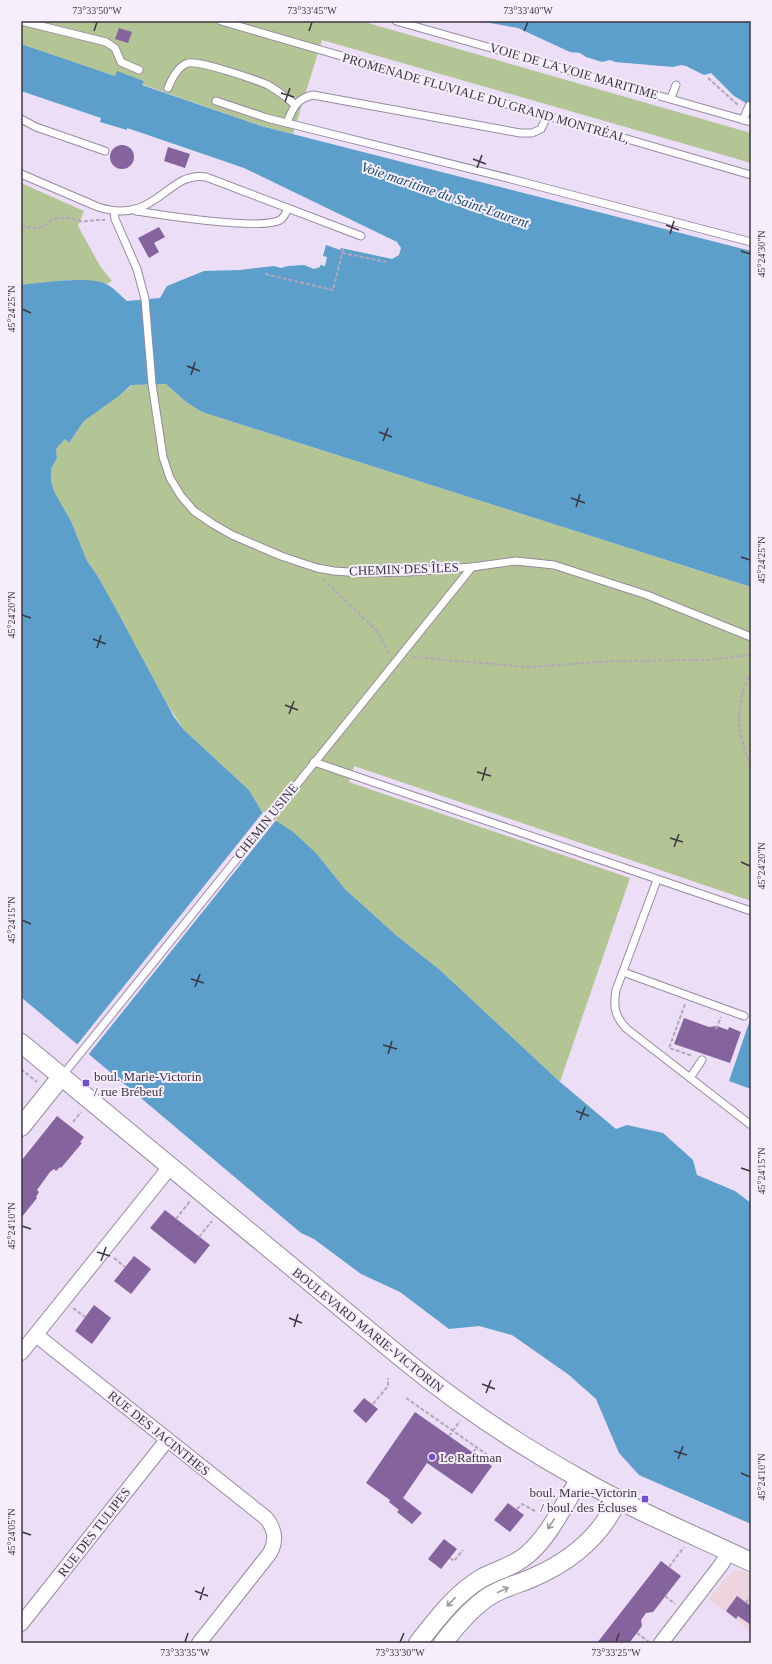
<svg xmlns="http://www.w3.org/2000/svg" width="772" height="1664" font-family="'Times New Roman',serif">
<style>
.commercial{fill:#ecd3dd}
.green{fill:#b4c595}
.water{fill:#5c9fcb}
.pier{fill:#ecdef7}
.building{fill:#85639c}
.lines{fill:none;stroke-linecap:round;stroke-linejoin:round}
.service-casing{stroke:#978aa0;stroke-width:9}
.minor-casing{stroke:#978aa0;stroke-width:16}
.tertiary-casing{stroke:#978aa0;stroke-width:20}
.path{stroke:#b2a7ba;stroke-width:2;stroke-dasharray:4 2;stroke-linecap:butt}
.service{stroke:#fff;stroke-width:7}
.minor{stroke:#fff;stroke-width:14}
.tertiary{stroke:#fff;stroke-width:18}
.oneway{stroke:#9d9a9f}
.ticks{fill:none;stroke:#3b363f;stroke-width:1.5}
.poi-dot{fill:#6d51ca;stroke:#f7eefd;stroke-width:1.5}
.labels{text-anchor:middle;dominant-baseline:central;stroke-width:4;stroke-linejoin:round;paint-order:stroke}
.street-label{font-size:13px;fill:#3b363f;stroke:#f7eefd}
.poi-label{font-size:13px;fill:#3b363f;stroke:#f7eefd;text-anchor:start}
.water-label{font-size:14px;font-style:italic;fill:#194d6c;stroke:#f7eefd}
.neatline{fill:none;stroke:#3b363f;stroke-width:1.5}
.ticks-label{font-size:10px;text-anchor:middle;fill:#3b363f}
</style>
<rect width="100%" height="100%" fill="#ecdef7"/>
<polygon class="commercial" points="740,1570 751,1574 751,1631 709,1599 727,1575 729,1577 734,1571"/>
<g class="green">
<polygon points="21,21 361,21 751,133 751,163 322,40 293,134 261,126 141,84 144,81 117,72 115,76 21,44"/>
<polygon points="21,183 84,211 78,226 100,266 112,281 107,284 69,280 21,285"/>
<polygon points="166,384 186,402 202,412 751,587 751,901 354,766 349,782 630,878 560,1082 440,970 397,936 345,889 316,853 262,812 249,790 184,730 167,704 97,575 87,561 71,521 55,493 51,482 51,469 57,458 56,449 65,439 69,443 84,421 119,396 132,385"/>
</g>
<g class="water">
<polygon points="479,21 751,21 751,106 734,96 711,73 704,75 686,66 681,65 673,67 615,62 610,60 602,62 586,57 580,53 570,52 518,28"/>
<path d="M21,44L115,76L117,71L144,81L142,85L261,126L751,251V587L202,412L186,402L166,384L131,385L119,396L84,421L69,443L65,439L56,449L57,458L51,469V482L55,493L71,521L87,561L97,575L117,611L174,717L184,730L249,790L262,812L292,831L316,853L345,889L397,936L440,970L560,1082L616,1129L627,1125L663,1133L693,1160L697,1175L735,1191L751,1203V1524L639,1475L619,1453L596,1399L569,1375L512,1335L479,1326L449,1329L400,1292L361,1274L314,1239L301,1233L21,997V285C41,283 91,275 108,285C115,289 121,296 127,301L160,298L167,286L204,271L240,270L274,266L281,268L288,266L304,265L314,269L320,267V265L325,266L327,257L323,256L326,245L340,250L341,248L392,259L399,255L401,248L397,242L244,168L142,133L127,128V130L100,122L101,118L21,91Z"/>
<polygon points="751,1017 751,1089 729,1081"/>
</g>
<polygon class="pier" points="264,811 277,819 88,1055 76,1046"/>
<g class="building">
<polygon points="119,28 132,32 128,43 115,39"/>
<circle cx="122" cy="157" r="12"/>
<polygon points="168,147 190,154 185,168 164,161"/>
<polygon points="159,227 165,237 154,243 159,252 149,258 138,238"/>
<polygon points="684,1018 709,1027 717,1026 728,1030 729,1027 741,1032 730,1063 674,1044"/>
<polygon points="57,1116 84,1137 80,1142 82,1143 61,1168 60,1167 56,1171 54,1169 50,1172 37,1190 39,1192 36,1197 37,1198 21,1218 21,1161"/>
<polygon points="165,1210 210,1245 195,1264 150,1228"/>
<polygon points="134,1256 151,1269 131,1294 114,1281"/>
<polygon points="94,1305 111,1318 92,1344 75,1331"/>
<polygon points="364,1398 378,1409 366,1423 353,1411"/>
<polygon points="415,1412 492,1466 472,1494 427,1463 403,1498 422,1513 412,1524 397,1512 399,1510 389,1502 390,1500 366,1483"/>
<polygon points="508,1503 524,1515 510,1532 494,1520"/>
<polygon points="444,1539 457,1549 441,1569 428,1559"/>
<polygon points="661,1561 681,1576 653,1612 646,1613 641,1620 642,1626 637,1633 629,1643 597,1643"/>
<polygon points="737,1596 751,1606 751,1625 738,1616 736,1619 726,1611"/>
</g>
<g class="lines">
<g class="service-casing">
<g id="service">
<polyline points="21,21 106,42 115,48 121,62 139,70"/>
<polyline points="221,21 751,175"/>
<polyline points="396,21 751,122"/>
<path d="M168,88C172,78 178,66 188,63C199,60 256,80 268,85C278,91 287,97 295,105"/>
<polyline points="671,98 676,85"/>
<polyline points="216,101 267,118 511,179 751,242"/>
<polyline points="21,119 36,127 105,151"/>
<polyline points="743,120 749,106"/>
<path d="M287,123C292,109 297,98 313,95L520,133H532L541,129L547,116"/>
<path d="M21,174L98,207C157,226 167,170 206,177L361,236"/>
<polyline points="114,211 115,219 137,269 145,299 152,384 163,457 170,478 181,496 194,511 213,524 232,535 281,556 317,568 334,571 363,573 408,572 472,567 516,561 554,565 647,595 751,637"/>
<path d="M136,211C162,215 261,231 280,220C284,218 286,213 288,208"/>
<polyline points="314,762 751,911"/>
<path d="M657,880L616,990C613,1007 615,1017 627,1029L751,1125"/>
<polyline points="623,972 744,1016"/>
<polyline points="62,1076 472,567"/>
<polyline points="690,1078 702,1060"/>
</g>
</g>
<g class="minor-casing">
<g id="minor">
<path d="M36,1335L266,1518C275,1529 277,1540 270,1553L199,1643"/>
<polyline points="21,1353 170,1167"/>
<polyline points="21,1624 167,1440"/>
<polyline points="661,1643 721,1565 729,1552"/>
</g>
</g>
<g class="tertiary-casing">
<g id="tertiary">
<path d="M21,1043L403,1359C459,1405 519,1445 582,1480C636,1511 694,1535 751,1562"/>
<polyline points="21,1127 61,1077"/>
<path d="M418,1643C437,1619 455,1594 482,1578C497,1570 515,1566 528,1554C550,1535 564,1504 580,1479"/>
<path d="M443,1643C456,1626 470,1609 488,1597C501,1588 518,1584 532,1578C569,1562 601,1537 618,1499"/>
</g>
</g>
<g class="path">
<polyline points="708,78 738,105"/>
<path d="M21,225C47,235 44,219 62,218C69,217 74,220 80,221C89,222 97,219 105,220"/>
<polyline points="342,253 387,262"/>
<polyline points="265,274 333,290 343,249"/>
<polyline points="323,579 377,631 390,655"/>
<polyline points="413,657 527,667 614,661 708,660 751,655"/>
<path d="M751,671C733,711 737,729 751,768"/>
<polyline points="685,1004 669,1048 693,1056"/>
<polyline points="716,1029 721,1017"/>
<polyline points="21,1069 37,1082"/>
<polyline points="73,1122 81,1112"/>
<polyline points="176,1219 190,1201"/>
<polyline points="199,1237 212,1221"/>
<polyline points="114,1258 125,1267"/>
<polyline points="73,1308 85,1317"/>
<polyline points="406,1398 489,1456 485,1461"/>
<polyline points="373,1404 388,1386 388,1378"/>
<polyline points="449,1436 460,1421"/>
<polyline points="473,1452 477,1448"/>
<polyline points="517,1509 522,1504 535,1511"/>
<polyline points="450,1558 454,1561 463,1550"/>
<polyline points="669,1567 684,1547"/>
<polyline points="665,1596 675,1604"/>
<polyline points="746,1603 750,1596"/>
<polyline points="637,1633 649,1642"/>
</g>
<use href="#service" class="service"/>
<use href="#minor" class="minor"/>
<use href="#tertiary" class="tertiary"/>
</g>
<defs><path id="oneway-shaft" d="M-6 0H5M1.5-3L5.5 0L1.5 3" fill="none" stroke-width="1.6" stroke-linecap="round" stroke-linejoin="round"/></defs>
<g class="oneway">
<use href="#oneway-shaft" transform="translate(551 1524) rotate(123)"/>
<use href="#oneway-shaft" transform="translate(503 1590) rotate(-24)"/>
<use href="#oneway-shaft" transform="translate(451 1602) rotate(133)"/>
</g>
<path class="ticks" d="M94,31L97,22M309,31L312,22M524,31L528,22M281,93L294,97M285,102L290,88M473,159L486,164M477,168L482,155M666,225L679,230M670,234L674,221M741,251L750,254M22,309L31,313M187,366L200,371M191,375L195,362M379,432L392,437M383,441L388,428M571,498L585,503M576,507L580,494M741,557L750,560M22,615L31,618M93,639L106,644M97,648L101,635M285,705L298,710M289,714L294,701M477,772L491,776M482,781L486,767M670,838L683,842M674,847L679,834M741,862L750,866M22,920L31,924M191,979L204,983M195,987L200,974M383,1045L397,1049M388,1054L392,1041M576,1111L589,1116M580,1120L585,1107M741,1168L750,1171M22,1226L31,1229M97,1252L110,1256M101,1261L106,1247M289,1318L302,1323M294,1327L298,1314M482,1384L495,1389M486,1393L491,1380M674,1451L687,1455M678,1459L683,1446M741,1473L750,1477M22,1532L31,1535M195,1591L208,1596M200,1600L204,1587M185,1642L188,1633M400,1642L404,1633M616,1642L619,1633"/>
<g class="poi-dot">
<rect x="82" y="1079" width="8" height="8" rx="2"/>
<circle cx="432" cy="1457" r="4"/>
<rect x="641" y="1495" width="8" height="8" rx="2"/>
</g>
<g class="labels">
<g class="street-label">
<text transform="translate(574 71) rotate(16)">VOIE DE LA VOIE MARITIME</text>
<text transform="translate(486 98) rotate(16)">PROMENADE FLUVIALE DU GRAND MONTRÉAL,</text>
<text transform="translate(404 569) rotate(-2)">CHEMIN DES ÎLES</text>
<text transform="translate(266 821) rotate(-51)">CHEMIN USINE</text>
<text transform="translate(368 1330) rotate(39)">BOULEVARD MARIE-VICTORIN</text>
<text transform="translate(159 1433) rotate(39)">RUE DES JACINTHES</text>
<text transform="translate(94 1532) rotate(-52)">RUE DES TULIPES</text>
</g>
<g class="poi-label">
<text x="94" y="1076">boul. Marie-Victorin<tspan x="94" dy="15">/ rue Brébeuf</tspan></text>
<text x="440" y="1457">Le Raftman</text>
<text x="637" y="1492" text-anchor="end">boul. Marie-Victorin<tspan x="637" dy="15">/ boul. des Écluses</tspan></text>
</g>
<g class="water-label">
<text transform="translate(445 195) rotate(19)">Voie maritime du Saint-Laurent</text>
</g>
</g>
<rect width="772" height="1664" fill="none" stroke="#f7eefd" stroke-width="44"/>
<rect x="22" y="22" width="728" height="1620" class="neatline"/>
<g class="ticks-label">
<text x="97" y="14">73°33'50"W</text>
<text x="312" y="14">73°33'45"W</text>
<text x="528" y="14">73°33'40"W</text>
<text transform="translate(761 254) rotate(-90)" y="4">45°24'30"N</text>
<text transform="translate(11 309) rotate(-90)" y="4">45°24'25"N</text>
<text transform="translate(761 560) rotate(-90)" y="4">45°24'25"N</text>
<text transform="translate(11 615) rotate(-90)" y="4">45°24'20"N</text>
<text transform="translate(761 866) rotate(-90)" y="4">45°24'20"N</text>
<text transform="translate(11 920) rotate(-90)" y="4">45°24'15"N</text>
<text transform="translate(761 1171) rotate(-90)" y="4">45°24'15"N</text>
<text transform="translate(11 1226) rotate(-90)" y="4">45°24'10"N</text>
<text transform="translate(761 1477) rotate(-90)" y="4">45°24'10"N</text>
<text transform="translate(11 1532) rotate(-90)" y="4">45°24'05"N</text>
<text x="185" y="1656">73°33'35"W</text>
<text x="400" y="1656">73°33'30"W</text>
<text x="616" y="1656">73°33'25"W</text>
</g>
</svg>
